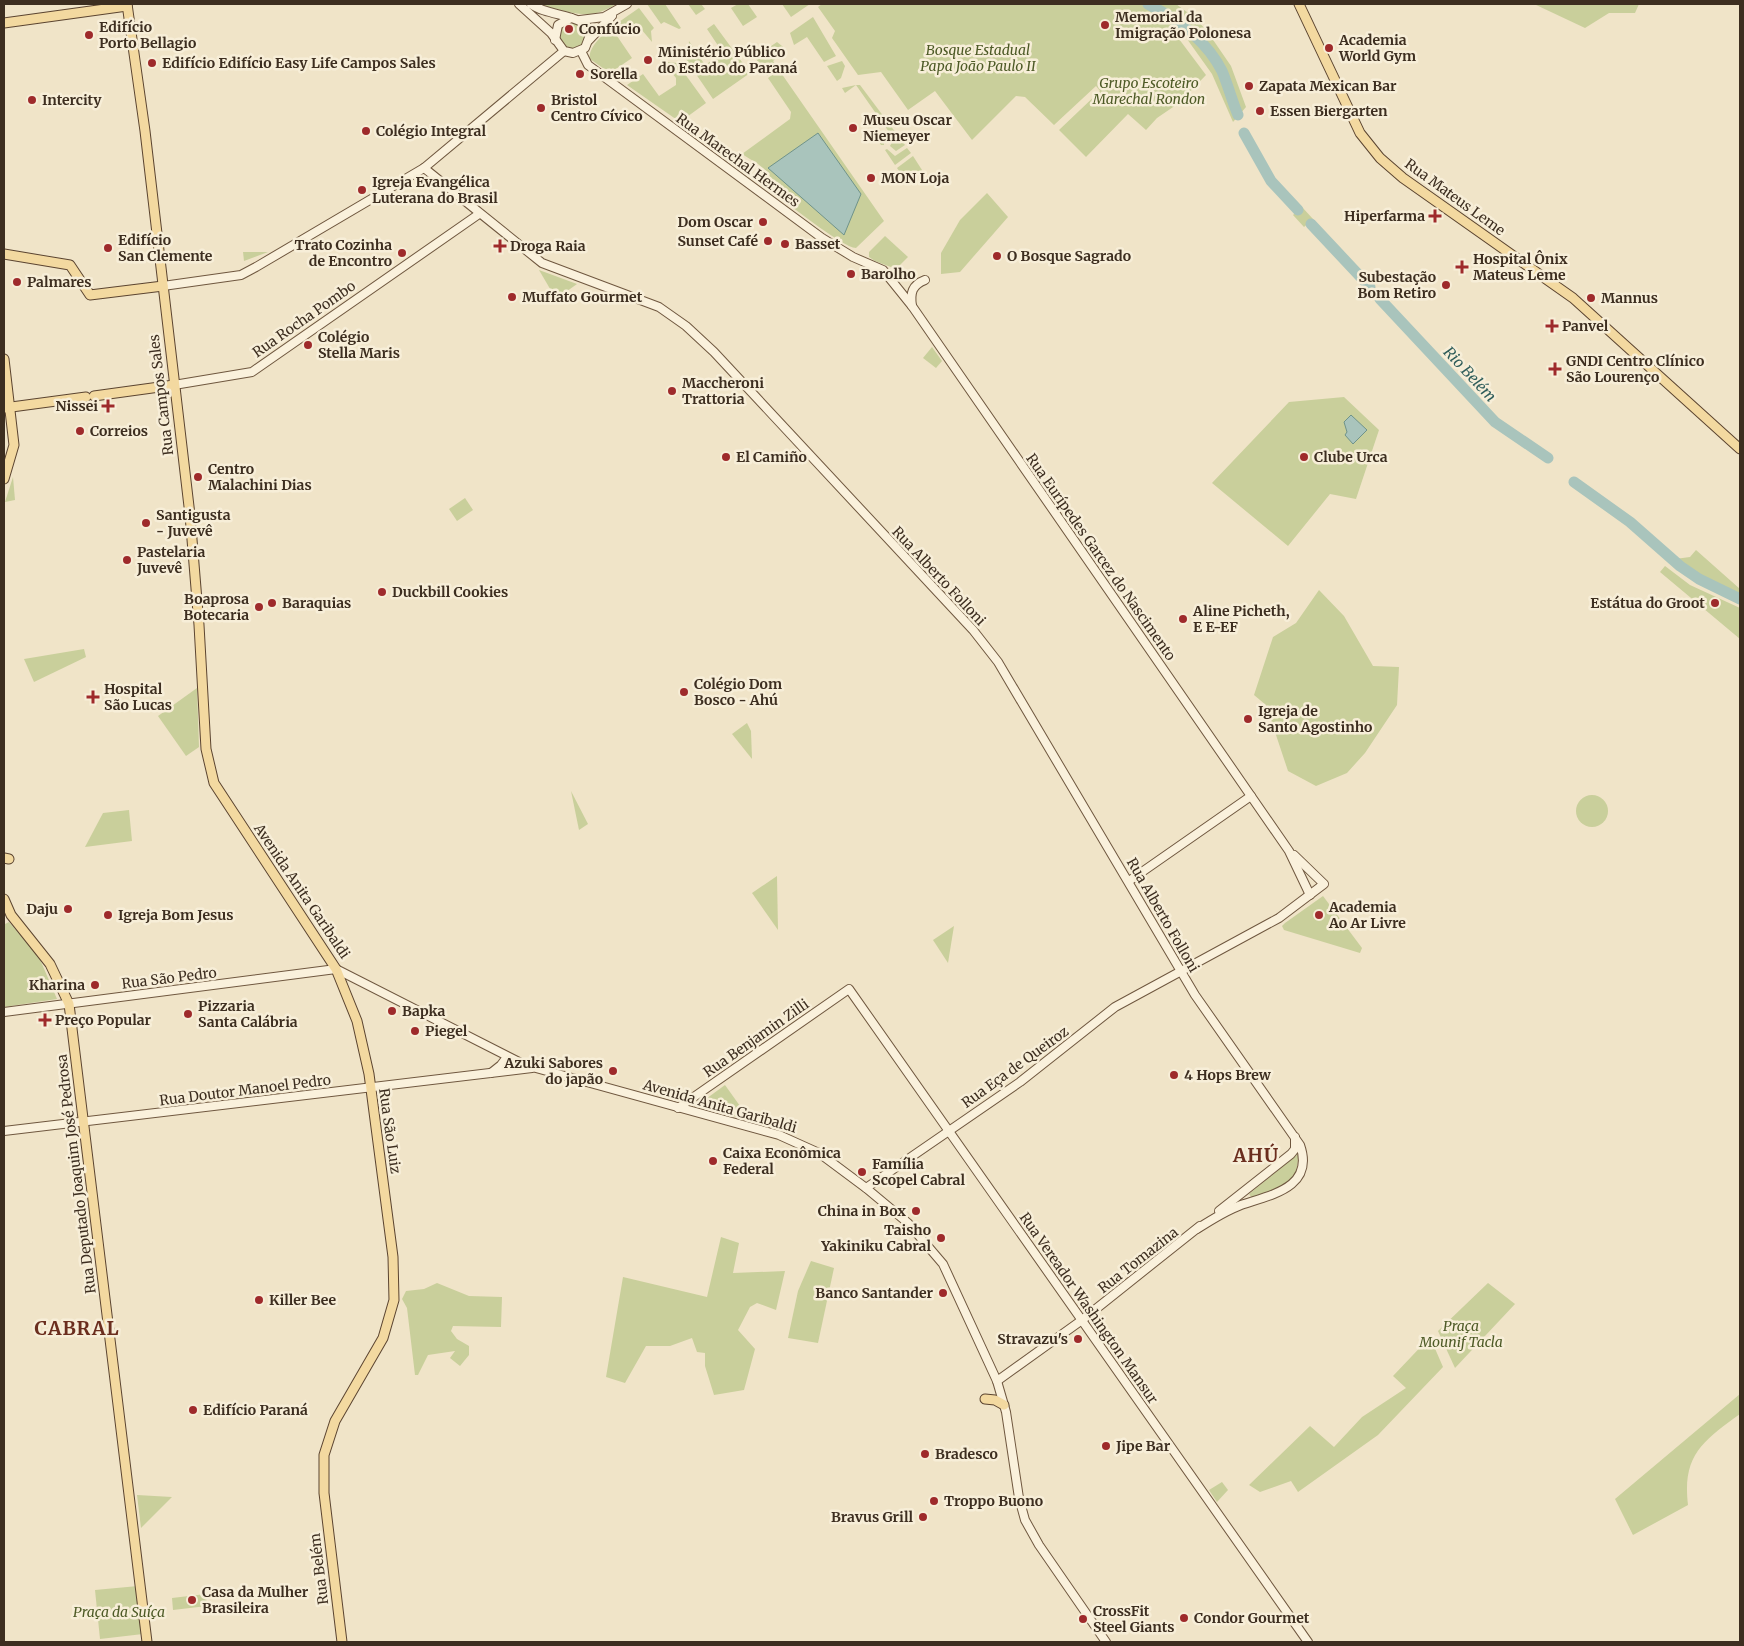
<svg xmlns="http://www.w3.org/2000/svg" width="1744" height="1646" font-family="Merriweather,serif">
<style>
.green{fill:#c9cf9b}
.water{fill:#a9c4bc;stroke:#6f938a}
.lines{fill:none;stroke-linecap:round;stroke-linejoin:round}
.river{stroke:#a9c4bc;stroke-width:11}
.secondary-casing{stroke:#6f573f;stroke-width:10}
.primary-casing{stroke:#5b4430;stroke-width:11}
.secondary{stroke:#faf1dc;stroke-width:8}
.primary{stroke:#f3d9a0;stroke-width:9}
.poi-dot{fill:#9e2a2b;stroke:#f7eed8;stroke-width:2}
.labels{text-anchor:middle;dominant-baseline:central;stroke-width:5;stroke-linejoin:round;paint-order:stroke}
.poi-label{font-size:14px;font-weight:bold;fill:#3d2e20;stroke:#f7eed8;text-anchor:start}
.park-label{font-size:14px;font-style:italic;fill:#4d5a26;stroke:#f7eed8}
.street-label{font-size:14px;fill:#3d2e20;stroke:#f7eed8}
.water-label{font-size:15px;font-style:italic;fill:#2f5d5a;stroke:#f7eed8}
.district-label{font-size:19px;font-weight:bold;letter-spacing:1px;fill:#6b2e1e;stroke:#f7eed8}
</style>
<rect width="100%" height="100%" fill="#f0e4c8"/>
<g class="green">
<path d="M541,4H616C590,21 575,13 547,7Z"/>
<polygon points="647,4 665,4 681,28 679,29 664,22 661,24"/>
<polygon points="688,4 701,4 705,9 696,15"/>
<polygon points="738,4 748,4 757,17 743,26 731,8"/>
<polygon points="782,4 810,4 791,17"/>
<polygon points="822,4 1141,4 1178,25 1187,34 1179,39 1206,75 1179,103 1157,118 1146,130 1128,114 1086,157 1059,130 1100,91 1096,86 1054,125 1025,97 1016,96 972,140 935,91 908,110 881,72 858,75 832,38 835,31 818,7"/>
<polygon points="1154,4 1176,4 1195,18 1207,31 1231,66 1246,107 1233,122 1212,74 1187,39 1193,31"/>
<polygon points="1534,4 1639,4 1635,13 1609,13 1585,28"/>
<path d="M639,8L654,28L651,31L652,42L636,23L617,36L632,58L610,73L590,59C586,41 627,17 639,8Z"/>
<polygon points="813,17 836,56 824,62 807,37 794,45 790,33"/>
<circle cx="573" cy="35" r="14"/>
<polygon points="714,24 750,73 713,99 685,58 688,56 689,41 705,65 723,53 707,29"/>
<polygon points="777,42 787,50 773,61 778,68 767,76 755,57"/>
<polygon points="664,57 667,62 677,63 706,103 680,122 627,85 643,74 659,96 676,85 676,78 661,59"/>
<polygon points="842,61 845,66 841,78 837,81 827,66"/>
<path d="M779,70L884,221L856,248C843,248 784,200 769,190C779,173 754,162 742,154L790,119L791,112L768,78Z"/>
<polygon points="856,85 860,85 905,145 896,151 890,146 893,140 890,136 884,138 884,145 881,145 878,140 889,132 856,85 845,93 842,88"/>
<polygon points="907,148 911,153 895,165 885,150 887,149 895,156"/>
<polygon points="913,156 922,170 909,185 897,168"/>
<polygon points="987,193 1008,217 960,272 941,274 941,253 960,220"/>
<polygon points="1302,207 1313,219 1304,227 1293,215"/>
<polygon points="885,236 908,257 896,269 875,261 869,257 869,252"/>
<polygon points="243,252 268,252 244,261"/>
<polygon points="539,270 577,284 556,299"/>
<polygon points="932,347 942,361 936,368 923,358"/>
<polygon points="1344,397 1379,430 1356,499 1330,494 1288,546 1212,483 1289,402"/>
<polygon points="13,477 15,500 5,502"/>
<polygon points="465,498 473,510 457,521 449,509"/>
<polygon points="1696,550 1740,589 1740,595 1700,575 1675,559 1690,557"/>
<polygon points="1665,566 1690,585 1740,608 1740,639 1660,572"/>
<polygon points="1319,590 1344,616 1373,666 1399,667 1397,705 1365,753 1347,773 1316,786 1288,771 1266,705 1254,695 1273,637 1296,623"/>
<polygon points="84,649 86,657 34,682 24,659"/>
<polygon points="197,688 199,747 186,756 158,716"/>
<polygon points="747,723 751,731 752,759 732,734"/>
<polygon points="571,791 588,824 579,830"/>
<circle cx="1592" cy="811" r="16"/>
<polygon points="129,810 132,841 85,847 103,813"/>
<polygon points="777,876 778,930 752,893"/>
<polygon points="1323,896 1362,948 1360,953 1284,930 1282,926 1285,923"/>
<polygon points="9,922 39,957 57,999 4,1007 4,930 5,924"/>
<polygon points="954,926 948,963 933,940"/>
<polygon points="725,1085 750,1120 695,1107"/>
<path d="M1298,1154C1299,1186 1278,1190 1252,1198L1249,1194Z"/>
<polygon points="721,1237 739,1243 733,1273 785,1271 776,1310 757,1303 750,1307 738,1330 755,1349 744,1390 714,1395 705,1366 705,1353 697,1352 692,1338 670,1346 646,1346 625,1383 606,1377 623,1277 707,1297"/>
<polygon points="811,1261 834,1268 818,1343 788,1338 798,1291"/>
<polygon points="437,1283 469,1296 502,1297 501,1327 453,1326 451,1331 457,1339 469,1346 469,1355 460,1366 450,1358 455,1351 428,1355 418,1375 415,1375 407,1308 402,1299 406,1291 424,1289"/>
<polygon points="1488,1283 1515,1304 1455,1368 1438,1331"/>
<polygon points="1430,1337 1443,1367 1378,1435 1298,1492 1291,1481 1260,1492 1249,1485 1310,1426 1334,1447 1362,1417 1406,1388 1393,1376"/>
<path d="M1740,1394V1414C1703,1441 1682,1455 1688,1505L1633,1535L1615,1499Z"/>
<polygon points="1222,1482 1228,1490 1217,1502 1209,1490"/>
<polygon points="137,1495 172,1497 141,1528"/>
<polygon points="138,1586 143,1634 100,1639 95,1590"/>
<polygon points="206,1594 207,1606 173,1610 172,1598"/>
</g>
<g class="water">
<polygon points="818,133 861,194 844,235 768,168"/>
<polygon points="1351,415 1367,430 1353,444 1345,435 1347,432 1344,422"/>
</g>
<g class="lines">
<g class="river">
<path d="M1148,4C1177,19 1207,41 1222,71C1228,85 1232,101 1238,115"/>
<polyline points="1244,133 1271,181 1298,210"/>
<polyline points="1311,224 1370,287"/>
<polyline points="1380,299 1495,422 1548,458"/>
<polyline points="1574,482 1630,522 1680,566 1699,579 1740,599"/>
</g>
<g class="secondary-casing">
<g id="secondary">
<path d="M519,4L551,33L564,51L573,53L585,48L590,35C586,12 549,18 531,4"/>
<polyline points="580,20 604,17 627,4"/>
<polyline points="555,40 558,25 571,18"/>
<polyline points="589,40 612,16"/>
<polyline points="581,51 588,65 822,238 853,257 883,270 912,306 1289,851 1310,895"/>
<path d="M424,168L542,263L659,307L686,326L714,352L973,630L998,662L1195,995L1300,1145C1315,1188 1270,1195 1241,1205C1225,1211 1211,1220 1197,1229"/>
<polyline points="163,286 241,275 256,267 424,168 564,51"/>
<path d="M912,306C910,293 912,285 925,280"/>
<polyline points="174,385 252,372 479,214"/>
<polyline points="1129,881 1251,796"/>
<polyline points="4,1012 336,969 525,1065 779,1135 819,1153 866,1188 908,1223 943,1264 997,1381 1006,1412 1019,1498 1025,1520 1039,1545 1106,1642"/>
<polyline points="491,1073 501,1065 507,1057"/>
<polyline points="678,1108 849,989 1308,1642"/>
<polyline points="4,1131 532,1068"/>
<polyline points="866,1188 1020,1082 1115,1007 1279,918 1324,884 1294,855"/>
<polyline points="1219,1211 1291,1154 1295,1149 1295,1137"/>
<polyline points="997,1381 1082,1320 1200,1226"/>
</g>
</g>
<g class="primary-casing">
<g id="primary">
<polyline points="127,4 145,131 190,515 199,625 206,749 214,783 336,969 357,1021 369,1074 393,1257 394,1300 383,1338 335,1421 324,1455 324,1493 342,1642"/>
<polyline points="1299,4 1360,133 1380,158 1403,178 1573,298 1740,449"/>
<polyline points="4,23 127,6"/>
<polyline points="4,254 70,265 90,295 163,286"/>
<polyline points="4,359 14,445 4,479"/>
<polyline points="94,396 174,385"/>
<polyline points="4,408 86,397"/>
<polyline points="4,858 9,859"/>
<polyline points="4,899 11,915 50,964 69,1004 147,1642"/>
<polyline points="985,1399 995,1400 1004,1405"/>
</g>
</g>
<use href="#secondary" class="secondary"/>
<use href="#primary" class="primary"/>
</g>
<g class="poi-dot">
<circle cx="1105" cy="25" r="5"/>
<circle cx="569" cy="29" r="5"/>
<circle cx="89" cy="35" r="5"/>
<circle cx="1329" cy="48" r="5"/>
<circle cx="648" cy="60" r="5"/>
<circle cx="152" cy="63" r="5"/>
<circle cx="580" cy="74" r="5"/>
<circle cx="1249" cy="86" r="5"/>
<circle cx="32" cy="100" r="5"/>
<circle cx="541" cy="108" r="5"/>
<circle cx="1260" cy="111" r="5"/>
<circle cx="853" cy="128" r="5"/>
<circle cx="366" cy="131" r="5"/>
<circle cx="871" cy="178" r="5"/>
<circle cx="362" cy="190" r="5"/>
<path d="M1432.5 208.5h5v5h5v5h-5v5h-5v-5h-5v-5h5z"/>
<circle cx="763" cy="222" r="5"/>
<circle cx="768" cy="241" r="5"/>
<circle cx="785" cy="244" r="5"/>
<path d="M497.5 238.5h5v5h5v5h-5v5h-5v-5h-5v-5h5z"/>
<circle cx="108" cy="248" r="5"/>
<circle cx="402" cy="253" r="5"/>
<circle cx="997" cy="256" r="5"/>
<path d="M1459.5 259.5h5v5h5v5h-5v5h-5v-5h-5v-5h5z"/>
<circle cx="851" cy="274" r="5"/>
<circle cx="17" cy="282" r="5"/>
<circle cx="1446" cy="285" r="5"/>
<circle cx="512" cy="297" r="5"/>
<circle cx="1591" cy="298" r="5"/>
<path d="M1549.5 318.5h5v5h5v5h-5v5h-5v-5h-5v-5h5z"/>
<circle cx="308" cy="345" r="5"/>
<path d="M1552.5 361.5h5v5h5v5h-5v5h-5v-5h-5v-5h5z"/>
<circle cx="672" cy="391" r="5"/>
<path d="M105.5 398.5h5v5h5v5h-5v5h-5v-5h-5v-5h5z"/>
<circle cx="80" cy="431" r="5"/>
<circle cx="726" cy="457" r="5"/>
<circle cx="1304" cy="457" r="5"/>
<circle cx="198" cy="477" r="5"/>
<circle cx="146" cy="523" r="5"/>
<circle cx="127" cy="560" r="5"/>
<circle cx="382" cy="592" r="5"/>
<circle cx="272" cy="603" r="5"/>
<circle cx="1715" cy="603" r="5"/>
<circle cx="259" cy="607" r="5"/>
<circle cx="1183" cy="619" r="5"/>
<circle cx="684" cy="692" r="5"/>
<path d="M90.5 689.5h5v5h5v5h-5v5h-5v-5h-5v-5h5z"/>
<circle cx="1248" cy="719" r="5"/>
<circle cx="68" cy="909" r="5"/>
<circle cx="108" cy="915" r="5"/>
<circle cx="1319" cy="915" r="5"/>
<circle cx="95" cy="985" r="5"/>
<circle cx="392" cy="1011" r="5"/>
<circle cx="188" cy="1014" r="5"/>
<path d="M42.5 1012.5h5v5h5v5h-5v5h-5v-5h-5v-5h5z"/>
<circle cx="415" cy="1031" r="5"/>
<circle cx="613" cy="1071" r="5"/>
<circle cx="1174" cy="1075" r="5"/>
<circle cx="713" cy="1161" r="5"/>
<circle cx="862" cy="1172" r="5"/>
<circle cx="916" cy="1211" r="5"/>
<circle cx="941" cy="1238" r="5"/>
<circle cx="943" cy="1293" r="5"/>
<circle cx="259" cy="1300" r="5"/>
<circle cx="1078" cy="1339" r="5"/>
<circle cx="193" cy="1410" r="5"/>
<circle cx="1106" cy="1446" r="5"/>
<circle cx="925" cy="1454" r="5"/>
<circle cx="934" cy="1501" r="5"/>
<circle cx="923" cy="1517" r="5"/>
<circle cx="192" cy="1600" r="5"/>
<circle cx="1184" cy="1618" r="5"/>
<circle cx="1083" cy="1619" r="5"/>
</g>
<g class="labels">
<g class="poi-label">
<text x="1115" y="17">Memorial da<tspan x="1115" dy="16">Imigração Polonesa</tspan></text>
<text x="99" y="27">Edifício<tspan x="99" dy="16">Porto Bellagio</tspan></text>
<text x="579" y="29">Confúcio</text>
<text x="1339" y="40">Academia<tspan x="1339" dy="16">World Gym</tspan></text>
<text x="658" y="52">Ministério Público<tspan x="658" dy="16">do Estado do Paraná</tspan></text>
<text x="162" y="63">Edifício Edifício Easy Life Campos Sales</text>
<text x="590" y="74">Sorella</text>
<text x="1259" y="86">Zapata Mexican Bar</text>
<text x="42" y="100">Intercity</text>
<text x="551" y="100">Bristol<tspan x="551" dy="16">Centro Cívico</tspan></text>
<text x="1270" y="111">Essen Biergarten</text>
<text x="863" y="120">Museu Oscar<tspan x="863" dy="16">Niemeyer</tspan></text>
<text x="376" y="131">Colégio Integral</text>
<text x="881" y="178">MON Loja</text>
<text x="372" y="182">Igreja Evangélica<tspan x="372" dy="16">Luterana do Brasil</tspan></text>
<text x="1425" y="216" text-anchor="end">Hiperfarma</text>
<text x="753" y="222" text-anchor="end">Dom Oscar</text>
<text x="118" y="240">Edifício<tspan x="118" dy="16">San Clemente</tspan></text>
<text x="758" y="241" text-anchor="end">Sunset Café</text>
<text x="795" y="244">Basset</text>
<text x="392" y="245" text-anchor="end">Trato Cozinha<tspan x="392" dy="16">de Encontro</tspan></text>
<text x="510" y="246">Droga Raia</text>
<text x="1007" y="256">O Bosque Sagrado</text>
<text x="1473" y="259">Hospital Ônix<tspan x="1473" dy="16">Mateus Leme</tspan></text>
<text x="861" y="274">Barolho</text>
<text x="1436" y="277" text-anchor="end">Subestação<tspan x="1436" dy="16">Bom Retiro</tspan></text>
<text x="27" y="282">Palmares</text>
<text x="522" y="297">Muffato Gourmet</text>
<text x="1601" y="298">Mannus</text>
<text x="1562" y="326">Panvel</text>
<text x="318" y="337">Colégio<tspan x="318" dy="16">Stella Maris</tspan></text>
<text x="1566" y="361">GNDI Centro Clínico<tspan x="1566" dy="16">São Lourenço</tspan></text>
<text x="682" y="383">Maccheroni<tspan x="682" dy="16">Trattoria</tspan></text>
<text x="98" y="406" text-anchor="end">Nissei</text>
<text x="90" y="431">Correios</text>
<text x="736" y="457">El Camiño</text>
<text x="1314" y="457">Clube Urca</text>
<text x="208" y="469">Centro<tspan x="208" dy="16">Malachini Dias</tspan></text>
<text x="156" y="515">Santigusta<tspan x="156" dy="16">- Juvevê</tspan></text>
<text x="137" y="552">Pastelaria<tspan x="137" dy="16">Juvevê</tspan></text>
<text x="392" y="592">Duckbill Cookies</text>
<text x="249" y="599" text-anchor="end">Boaprosa<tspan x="249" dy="16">Botecaria</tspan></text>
<text x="282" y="603">Baraquias</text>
<text x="1705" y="603" text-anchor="end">Estátua do Groot</text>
<text x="1193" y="611">Aline Picheth,<tspan x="1193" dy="16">E E-EF</tspan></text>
<text x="694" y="684">Colégio Dom<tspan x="694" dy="16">Bosco - Ahú</tspan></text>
<text x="104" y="689">Hospital<tspan x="104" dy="16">São Lucas</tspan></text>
<text x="1258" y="711">Igreja de<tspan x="1258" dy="16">Santo Agostinho</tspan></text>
<text x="1329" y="907">Academia<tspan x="1329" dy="16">Ao Ar Livre</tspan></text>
<text x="58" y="909" text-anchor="end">Daju</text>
<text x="118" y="915">Igreja Bom Jesus</text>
<text x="85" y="985" text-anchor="end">Kharina</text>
<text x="198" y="1006">Pizzaria<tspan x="198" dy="16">Santa Calábria</tspan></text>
<text x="402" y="1011">Bapka</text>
<text x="55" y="1020">Preço Popular</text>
<text x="425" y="1031">Piegel</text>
<text x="603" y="1063" text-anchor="end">Azuki Sabores<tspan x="603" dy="16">do japão</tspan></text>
<text x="1184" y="1075">4 Hops Brew</text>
<text x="723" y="1153">Caixa Econômica<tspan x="723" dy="16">Federal</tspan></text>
<text x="872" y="1164">Família<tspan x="872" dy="16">Scopel Cabral</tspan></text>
<text x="906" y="1211" text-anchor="end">China in Box</text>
<text x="931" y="1230" text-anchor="end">Taisho<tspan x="931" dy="16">Yakiniku Cabral</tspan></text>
<text x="933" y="1293" text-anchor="end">Banco Santander</text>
<text x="269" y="1300">Killer Bee</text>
<text x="1068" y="1339" text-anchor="end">Stravazu's</text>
<text x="203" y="1410">Edifício Paraná</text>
<text x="1116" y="1446">Jipe Bar</text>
<text x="935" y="1454">Bradesco</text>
<text x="944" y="1501">Troppo Buono</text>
<text x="913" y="1517" text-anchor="end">Bravus Grill</text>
<text x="202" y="1592">Casa da Mulher<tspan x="202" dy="16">Brasileira</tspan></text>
<text x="1093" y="1611">CrossFit<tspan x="1093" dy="16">Steel Giants</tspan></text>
<text x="1194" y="1618">Condor Gourmet</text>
</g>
<g class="park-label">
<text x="978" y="50">Bosque Estadual<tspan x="978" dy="16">Papa João Paulo II</tspan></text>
<text x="1149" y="83">Grupo Escoteiro<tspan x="1149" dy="16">Marechal Rondon</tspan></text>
<text x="1461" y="1326">Praça<tspan x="1461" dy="16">Mounif Tacla</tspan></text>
<text x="119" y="1612">Praça da Suíça</text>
</g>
<g class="street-label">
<text transform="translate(738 160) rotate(36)">Rua Marechal Hermes</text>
<text transform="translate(1455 197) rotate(36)">Rua Mateus Leme</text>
<text transform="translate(304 319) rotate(-35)">Rua Rocha Pombo</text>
<text transform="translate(161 395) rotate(-97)">Rua Campos Sales</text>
<text transform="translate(1101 557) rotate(55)">Rua Eurípedes Garcez do Nascimento</text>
<text transform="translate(939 576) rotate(47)">Rua Alberto Folloni</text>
<text transform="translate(302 891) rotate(56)">Avenida Anita Garibaldi</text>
<text transform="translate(1163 915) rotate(60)">Rua Alberto Folloni</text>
<text transform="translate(169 978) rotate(-7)">Rua São Pedro</text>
<text transform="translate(756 1038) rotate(-35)">Rua Benjamin Zilli</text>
<text transform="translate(1015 1067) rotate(-36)">Rua Eça de Queiroz</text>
<text transform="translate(245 1090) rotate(-7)">Rua Doutor Manoel Pedro</text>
<text transform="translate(720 1106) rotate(16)">Avenida Anita Garibaldi</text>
<text transform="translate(390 1131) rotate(82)">Rua São Luiz</text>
<text transform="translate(76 1174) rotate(-97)">Rua Deputado Joaquim José Pedrosa</text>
<text transform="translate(1138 1260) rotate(-38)">Rua Tomazina</text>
<text transform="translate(1089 1308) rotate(55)">Rua Vereador Washington Mansur</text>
<text transform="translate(319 1569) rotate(-97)">Rua Belém</text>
</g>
<g class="water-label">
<text transform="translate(1470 374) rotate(47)">Rio Belém</text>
</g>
<g class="district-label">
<text x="1256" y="1155">AHÚ</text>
<text x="77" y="1328">CABRAL</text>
</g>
</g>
<rect width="1744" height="1646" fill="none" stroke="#3d2e20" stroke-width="10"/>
</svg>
